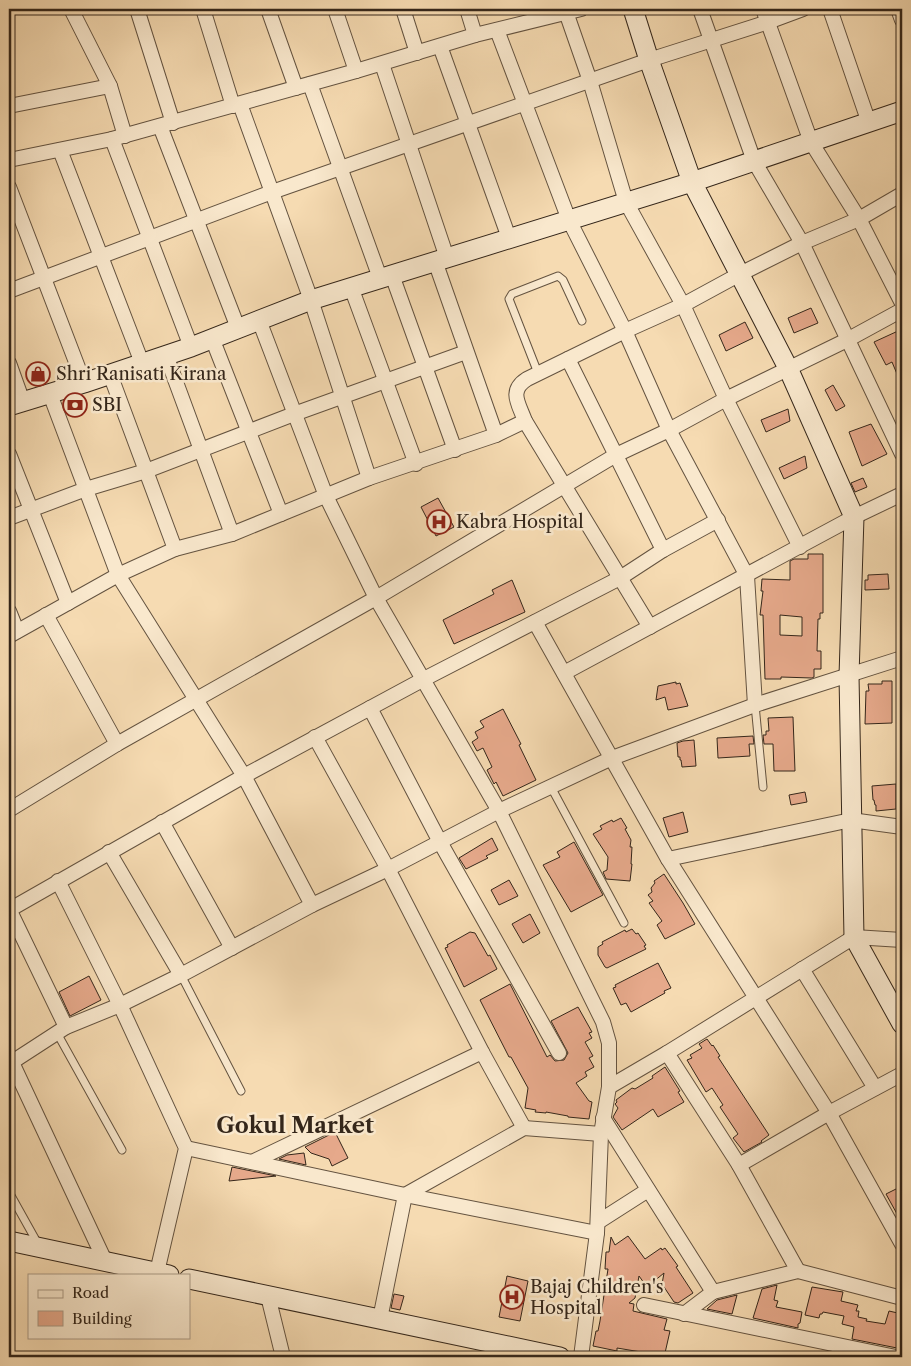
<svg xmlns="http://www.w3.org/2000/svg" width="911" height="1366" font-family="'Libre Caslon Text',serif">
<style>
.building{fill:#e6a98b;stroke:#34261a;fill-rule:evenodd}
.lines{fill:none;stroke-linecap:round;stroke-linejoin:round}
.lane-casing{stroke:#645340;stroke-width:9}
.street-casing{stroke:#645340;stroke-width:16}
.secondary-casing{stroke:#34261a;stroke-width:21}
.lane{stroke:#f9e8cd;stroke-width:7}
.street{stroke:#f9e8cd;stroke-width:14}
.secondary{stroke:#f9e8cd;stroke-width:19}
.labels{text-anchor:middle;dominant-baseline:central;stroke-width:5;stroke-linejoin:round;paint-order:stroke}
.poi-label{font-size:18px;fill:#34261a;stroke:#f9e8cd;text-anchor:start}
.district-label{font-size:22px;font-weight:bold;fill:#34261a;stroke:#f9e8cd}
</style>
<rect width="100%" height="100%" fill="#f6dbb2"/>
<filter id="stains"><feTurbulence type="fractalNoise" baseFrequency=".004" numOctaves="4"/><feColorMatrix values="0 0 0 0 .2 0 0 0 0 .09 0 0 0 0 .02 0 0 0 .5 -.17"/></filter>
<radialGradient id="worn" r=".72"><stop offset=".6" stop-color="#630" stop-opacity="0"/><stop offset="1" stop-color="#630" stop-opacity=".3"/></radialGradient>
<g class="building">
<polygon points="811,308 818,323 794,333 788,318"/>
<polygon points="745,322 753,338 726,351 719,335"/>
<polygon points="898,331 902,340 902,386 892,362 886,365 874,342"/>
<polygon points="833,385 845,406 836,411 825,390"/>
<polygon points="788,409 790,421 766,432 761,420"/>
<polygon points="871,424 887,454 862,466 849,432"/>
<polygon points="805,456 807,468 784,479 779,468"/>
<polygon points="863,478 867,487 855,492 851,483"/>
<polygon points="438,498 454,527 436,536 421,507"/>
<path d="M808,554H823V613H820V619H818L817,651H821V669H814V677L812,678L781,677V679H765L763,615H760L763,591H761L762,579L790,580V561L794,559H808ZM780,615L802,617V636L780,635Z"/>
<polygon points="888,574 889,589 865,590 865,580 868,580 868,575"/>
<polygon points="512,580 525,612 454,644 443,620 494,594 492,590"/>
<polygon points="882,681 892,681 892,723 865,724 866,691 869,691 868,684 882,684"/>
<polygon points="676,682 676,684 680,683 688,706 668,710 665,697 656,700 658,686"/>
<polygon points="503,709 521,744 519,745 536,780 503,796 496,782 494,784 487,770 492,767 483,748 477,751 472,742 478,738 475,732 484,727 480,721"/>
<polygon points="793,717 795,771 774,771 773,744 764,744 763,735 766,735 766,731 769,731 768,718"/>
<polygon points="753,736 754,744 749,744 750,756 718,758 717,738"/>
<polygon points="694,740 696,766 682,767 681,760 680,760 680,757 678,757 677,743 683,741"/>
<polygon points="896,784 896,809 876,811 876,805 875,805 874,800 873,800 872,786"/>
<polygon points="805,792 807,802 791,805 789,795"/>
<polygon points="683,812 688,832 669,837 663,818"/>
<polygon points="621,818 627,828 625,829 631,840 630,847 632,847 631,864 632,864 630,881 606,879 603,872 607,870 608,857 593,834 602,829 600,826 612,820 613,822"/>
<polygon points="492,838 498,850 486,856 488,858 466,869 459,858"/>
<polygon points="574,842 603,895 571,912 543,865 560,857 557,852"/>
<polygon points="664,874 683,903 695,924 665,939 657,925 662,921 649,903 653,901 648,895 652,892 651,888 655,883 654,881"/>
<polygon points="509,880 518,896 499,905 491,890"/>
<polygon points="530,914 540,933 523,943 512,924"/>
<polygon points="632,929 636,934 638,933 646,945 644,946 646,949 607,968 605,967 598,955 598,947 603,944 602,942 625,930 626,932"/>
<polygon points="470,932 475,933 488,956 490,955 497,969 464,987 445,948 448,947 447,945"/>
<polygon points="658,963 671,988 664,991 665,993 631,1012 626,1003 621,1005 613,988 616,987 615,985"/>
<polygon points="89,976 101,1000 70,1016 59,992"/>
<polygon points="510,984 547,1057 550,1055 555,1061 564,1060 568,1053 551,1021 578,1007 592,1032 589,1033 592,1038 585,1042 593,1056 589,1058 594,1067 585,1072 587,1076 576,1083 589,1101 592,1102 589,1119 568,1117 568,1116 546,1112 546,1113 535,1112 536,1110 525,1108 528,1088 511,1057 509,1057 480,1000"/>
<polygon points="707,1039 712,1046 713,1045 720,1056 718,1057 769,1135 761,1141 762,1142 744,1152 733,1138 738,1134 720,1107 723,1105 712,1088 706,1092 687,1060 692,1058 690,1055 702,1048 699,1044"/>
<polygon points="665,1067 680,1091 678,1092 684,1102 658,1117 653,1109 622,1130 613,1117 618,1108 615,1104 617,1102 616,1100 632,1088 635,1089 653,1078 652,1076"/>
<polygon points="335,1132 348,1158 332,1166 329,1159 311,1153 305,1147"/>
<polygon points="304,1153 306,1165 279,1159 287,1155"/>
<polygon points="232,1167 276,1176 229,1181"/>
<polygon points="902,1186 902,1223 886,1194"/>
<polygon points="628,1236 645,1259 661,1248 662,1250 665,1248 678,1266 676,1267 693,1293 678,1303 674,1302 662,1284 664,1273 647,1287 639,1276 635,1298 629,1303 634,1304 633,1311 667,1319 664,1330 670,1331 665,1353 657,1352 656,1357 640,1357 641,1352 617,1348 617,1351 593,1346 596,1331 598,1331 600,1321 608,1269 605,1269 606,1252 609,1252 611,1237 615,1245"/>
<polygon points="507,1276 528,1281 520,1321 499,1317"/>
<polygon points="777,1285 774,1300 778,1301 776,1307 802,1312 800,1323 798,1324 798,1328 753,1318 762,1289"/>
<polygon points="812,1287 843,1292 841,1301 858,1305 856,1311 859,1311 858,1317 867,1319 866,1321 885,1324 889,1311 902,1314 897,1348 852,1339 854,1327 842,1324 844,1316 823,1312 822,1314 820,1314 819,1318 805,1315"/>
<polygon points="394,1294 404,1296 400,1310 391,1308"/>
<polygon points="737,1295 732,1314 707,1309 717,1300"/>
</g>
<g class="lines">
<g class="lane-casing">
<g id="lane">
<polyline points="538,373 509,299 512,294 558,276 563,280 582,321"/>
<polyline points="755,705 763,787"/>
<polyline points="551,787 624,923"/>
<polyline points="181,975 241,1091"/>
<polyline points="57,1033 122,1150"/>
<polyline points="9,1192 38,1244"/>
</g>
</g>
<g class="street-casing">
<g id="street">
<polyline points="71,9 110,86 125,136"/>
<polyline points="137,9 173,123"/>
<polyline points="203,9 233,106"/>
<polyline points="268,9 296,88"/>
<polyline points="335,9 356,71"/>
<polyline points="403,9 417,53"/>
<polyline points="467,9 475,35"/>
<polyline points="700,9 754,161 802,243 902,454"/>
<polyline points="763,9 811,142 859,219 902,303"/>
<polyline points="830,9 869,123"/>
<polyline points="898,9 902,20"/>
<polyline points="566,12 590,81 626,202 683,305 726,399 800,547"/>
<polyline points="497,30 569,220 625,331 669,430 747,576 755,705"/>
<polyline points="440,46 509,238"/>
<polyline points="382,64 447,258"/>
<polyline points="310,84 380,278"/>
<polyline points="240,104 311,300 369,478"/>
<polyline points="9,106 110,86"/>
<polyline points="160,126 238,328"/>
<polyline points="112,139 191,347"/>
<polyline points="60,150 142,363"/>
<polyline points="9,160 112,139 356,71 475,35 581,9"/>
<polyline points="9,187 84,383"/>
<polyline points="435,261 496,435"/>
<polyline points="392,275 455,450"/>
<polyline points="351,287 416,464"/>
<polyline points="9,291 272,192 649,60 768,22 803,9"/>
<polyline points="259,320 326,496 376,598 499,811 603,1022 609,1043 609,1087 601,1134 597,1233 581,1357"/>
<polyline points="212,338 281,514"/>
<polyline points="166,355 232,534"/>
<polyline points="568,359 663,550"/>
<polyline points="9,363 23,402"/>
<polyline points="110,374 175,549"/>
<polyline points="50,394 118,575 244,776 312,905"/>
<polyline points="9,454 68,603"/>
<polyline points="9,518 86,489 146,471 294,414 466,352"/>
<polyline points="9,611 17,631"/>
<polyline points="46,615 117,744"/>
<polyline points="535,622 668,859 829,1113 902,1244"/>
<path d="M650,627L525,421C519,404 508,391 527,379L625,331L683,305L740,274L802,243L859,219L902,194"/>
<polyline points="9,636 118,575 175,549 232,534 369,478 496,435 525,421"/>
<polyline points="564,673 854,517 902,494"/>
<polyline points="370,708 440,842 559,1053"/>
<polyline points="315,737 388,869 482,1052 524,1128"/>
<polyline points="9,810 117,744 376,598 616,455 669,430 726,399 847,340 902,310"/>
<polyline points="162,822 232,948"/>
<polyline points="109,852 181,975"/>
<polyline points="668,859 851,820 902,827"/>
<polyline points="58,881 120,1005 186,1148 157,1272"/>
<polyline points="9,909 66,1027"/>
<polyline points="9,910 244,776 424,679 620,578 663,550 718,520"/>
<polyline points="802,969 875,1088"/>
<polyline points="667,1053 739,1165 798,1271"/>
<polyline points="9,1056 105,1261"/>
<polyline points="9,1064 66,1027 120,1005 181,975 312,905 388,869 499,811 612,758 755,705 902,658"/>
<polyline points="609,1087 667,1053 854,937 902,940"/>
<polyline points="603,1118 713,1292"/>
<polyline points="186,1148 405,1195 597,1233"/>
<polyline points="252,1162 482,1052"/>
<polyline points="739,1165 829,1113 902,1074"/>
<polyline points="598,1222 648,1190"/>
<polyline points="268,1296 283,1357"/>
<polyline points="644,1305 896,1357"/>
<polyline points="684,1314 713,1292 798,1271 902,1298"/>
<polyline points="380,1319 405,1195 524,1128 601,1134"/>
</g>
</g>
<g class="secondary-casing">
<g id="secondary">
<polyline points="633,9 649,60 692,182 788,368 854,517 849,676 854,937 902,1024"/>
<polyline points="9,406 84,383 191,347 311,300 692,182 902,111"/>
<polyline points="9,1241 169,1275"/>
<polyline points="189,1279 560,1357"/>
</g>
</g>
<use href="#lane" class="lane"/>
<use href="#street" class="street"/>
<use href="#secondary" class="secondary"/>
</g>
<defs>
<g id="shop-ring" transform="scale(1.25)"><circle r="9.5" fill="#f9e8cd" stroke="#8f2418" stroke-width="1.5"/><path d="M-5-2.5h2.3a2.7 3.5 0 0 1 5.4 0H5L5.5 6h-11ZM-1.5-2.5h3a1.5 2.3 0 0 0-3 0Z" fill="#8f2418"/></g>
<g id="bank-ring" transform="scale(1.25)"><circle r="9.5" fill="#f9e8cd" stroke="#8f2418" stroke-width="1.5"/><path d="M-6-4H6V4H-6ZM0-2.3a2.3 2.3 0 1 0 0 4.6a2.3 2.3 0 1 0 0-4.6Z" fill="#8f2418"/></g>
<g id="hospital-ring" transform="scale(1.25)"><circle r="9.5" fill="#f9e8cd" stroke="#8f2418" stroke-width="1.5"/><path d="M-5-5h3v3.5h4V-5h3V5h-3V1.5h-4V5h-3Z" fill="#8f2418"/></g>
</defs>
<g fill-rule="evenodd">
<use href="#shop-ring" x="38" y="374"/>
<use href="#bank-ring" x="75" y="405"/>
<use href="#hospital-ring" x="439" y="522"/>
<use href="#hospital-ring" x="512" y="1297"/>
</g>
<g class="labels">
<g class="poi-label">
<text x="56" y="374">Shri Ranisati Kirana</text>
<text x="92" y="405">SBI</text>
<text x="456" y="522">Kabra Hospital</text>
<text x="530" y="1287">Bajaj Children's<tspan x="530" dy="21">Hospital</tspan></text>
</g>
<g class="district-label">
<text x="295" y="1125">Gokul Market</text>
</g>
</g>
<rect width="911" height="1366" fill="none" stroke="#f6dbb2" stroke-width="30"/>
<rect x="10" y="10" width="891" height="1346" fill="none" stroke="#34261a" stroke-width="2.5"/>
<rect x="15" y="15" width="881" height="1336" fill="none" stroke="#34261a"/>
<rect x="28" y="1274" width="162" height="65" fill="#f9e8cd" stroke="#aa9a85"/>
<rect x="38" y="1290" width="25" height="8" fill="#f9e8cd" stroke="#aa9a85"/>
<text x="72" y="1298" font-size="15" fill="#34261a">Road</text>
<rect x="38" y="1311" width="25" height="15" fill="#e6a98b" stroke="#aa9a85"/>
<text x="72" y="1324" font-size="15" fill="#34261a">Building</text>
<rect width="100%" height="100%" filter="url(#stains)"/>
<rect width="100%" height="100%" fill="url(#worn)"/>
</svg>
